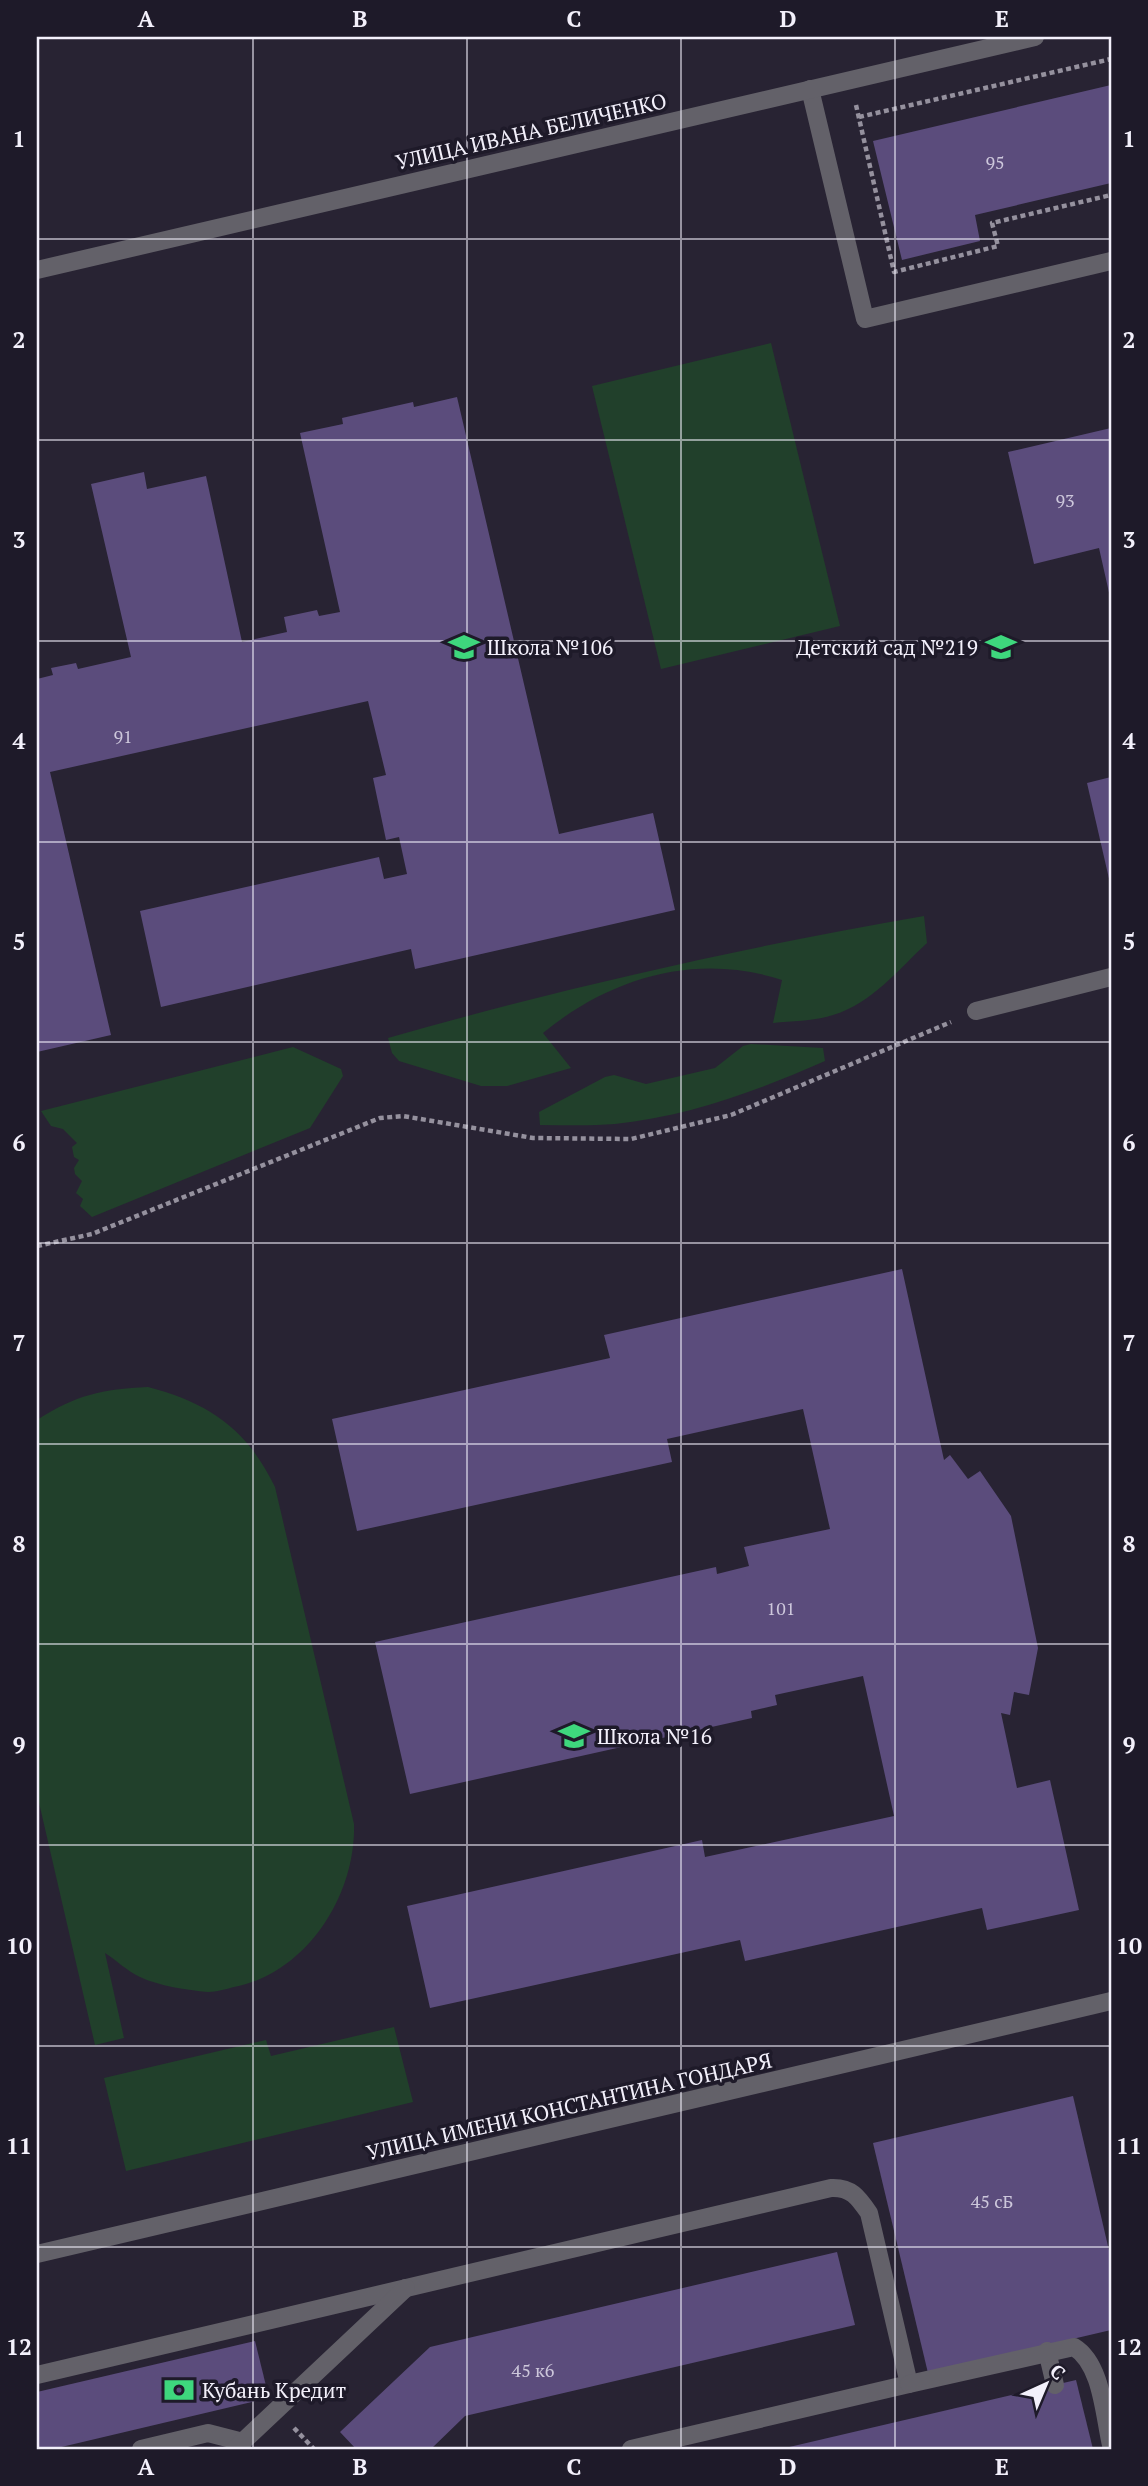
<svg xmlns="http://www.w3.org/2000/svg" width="1148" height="2486" font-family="'PT Serif',serif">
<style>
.green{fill:#21402b}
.building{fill:#5b4c7c}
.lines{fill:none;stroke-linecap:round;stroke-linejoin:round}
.path{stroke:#95919e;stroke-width:4.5;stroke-dasharray:5 3.5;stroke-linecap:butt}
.lane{stroke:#636169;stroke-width:18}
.street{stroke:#636169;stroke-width:18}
.grid{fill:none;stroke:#f3f0fb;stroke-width:2;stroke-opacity:0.55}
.labels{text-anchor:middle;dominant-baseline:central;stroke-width:7;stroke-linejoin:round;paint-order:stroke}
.number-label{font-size:18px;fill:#cdc7db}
.street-label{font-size:21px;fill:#f3f0fb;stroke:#1e1a29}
.poi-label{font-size:21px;fill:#f3f0fb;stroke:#1e1a29;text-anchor:start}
.neatline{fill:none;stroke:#f3f0fb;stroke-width:2.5}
.grid-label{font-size:23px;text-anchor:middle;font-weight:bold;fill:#f3f0fb}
</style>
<rect width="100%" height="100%" fill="#282333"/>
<g class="green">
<polygon points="771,343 840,626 661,669 592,386"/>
<path d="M924,916L927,943C899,969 871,1004 833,1015C814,1021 793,1021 773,1023L782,980C697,952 611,977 543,1033L571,1068L507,1086H481L399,1061L392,1053L388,1038C567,987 740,948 924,916Z"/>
<path d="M751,1044L823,1048L825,1061C757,1091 689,1116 615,1124C591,1126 565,1125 540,1125L539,1112L605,1077L614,1075L646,1084L715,1068L743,1046Z"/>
<polygon points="293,1047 341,1069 343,1076 310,1128 92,1217 80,1206 83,1199 76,1193 82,1181 75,1174 74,1168 79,1160 74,1157 72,1147 77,1143 63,1129 51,1126 41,1111"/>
<path d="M148,1387C209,1403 247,1429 275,1487L354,1824C356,1895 307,1973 234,1987C226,1989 216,1992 208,1992C187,1990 159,1986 140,1977C127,1971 116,1960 105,1953L124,2038L95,2045L37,1794V1420C76,1395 102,1389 148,1387Z"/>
<polygon points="394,2027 413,2102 126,2171 104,2078 266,2040 271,2056"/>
</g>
<g class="building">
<polygon points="1111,85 1111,183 975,215 980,241 902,260 873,141"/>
<polygon points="457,397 559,834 653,813 675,910 415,969 411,949 161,1007 140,911 379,857 384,879 407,874 399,837 386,840 373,778 386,775 368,701 50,772 111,1035 37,1052 37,679 53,675 51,668 76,663 78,669 131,657 91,484 144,472 147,489 206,476 242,642 287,632 284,617 317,610 319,616 340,612 300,433 343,424 342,418 413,402 414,407"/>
<polygon points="1111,428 1111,597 1110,597 1099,548 1034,564 1008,452"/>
<polygon points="1111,777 1111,882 1110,883 1087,783"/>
<polygon points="902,1269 944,1460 950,1455 968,1479 980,1471 1011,1516 1038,1648 1029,1695 1014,1692 1010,1715 1001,1713 1017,1788 1050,1780 1079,1910 987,1930 982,1908 745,1961 740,1940 430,2008 407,1906 702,1840 705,1857 894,1816 863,1676 775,1695 777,1705 751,1711 752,1718 410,1794 375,1642 716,1567 717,1574 749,1566 744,1547 830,1529 803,1409 667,1439 672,1462 357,1531 332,1419 610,1358 604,1335"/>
<polygon points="1073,2096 1111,2259 1111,2330 928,2373 873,2143"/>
<polygon points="837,2252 855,2325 465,2416 431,2449 356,2449 340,2432 430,2347"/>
<polygon points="255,2341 269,2398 53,2449 37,2449 37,2392"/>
<polygon points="1076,2380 1093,2449 785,2449 785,2448"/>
</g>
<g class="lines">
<g class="path">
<polyline points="856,105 894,272 998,246 992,223 1111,195"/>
<polyline points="859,117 1111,59"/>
<polyline points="37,1246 92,1234 380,1118 403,1116 533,1138 631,1139 731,1115 951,1022"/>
<polyline points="294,2428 314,2449"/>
</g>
<g class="lane">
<polyline points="810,89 865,319 1111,261"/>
<polyline points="976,1011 1111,977"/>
<polyline points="1047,2351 1055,2385"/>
<path d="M37,2375L831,2188C851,2187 858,2197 869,2213L909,2384L631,2449"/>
<path d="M909,2384L1074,2347C1102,2364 1104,2415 1111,2445"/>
<polyline points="141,2449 208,2433 243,2442"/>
<polyline points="235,2449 406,2288"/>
</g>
<g class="street">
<polyline points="37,270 1035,37"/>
<polyline points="37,2254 1111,2001"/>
</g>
</g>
<path class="grid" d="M253,37V2449M467,37V2449M681,37V2449M895,37V2449M37,239H1111M37,440H1111M37,641H1111M37,842H1111M37,1042H1111M37,1243H1111M37,1444H1111M37,1644H1111M37,1845H1111M37,2046H1111M37,2247H1111"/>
<defs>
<g id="school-bare" transform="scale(2.415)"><path d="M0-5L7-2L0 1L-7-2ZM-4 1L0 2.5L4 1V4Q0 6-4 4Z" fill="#3ed77d" stroke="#1e1a29" stroke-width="2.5" paint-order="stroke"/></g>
<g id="bank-bare" transform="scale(2.415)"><path d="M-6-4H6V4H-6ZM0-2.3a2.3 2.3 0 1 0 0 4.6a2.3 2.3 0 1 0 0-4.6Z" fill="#3ed77d" stroke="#1e1a29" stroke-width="2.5" paint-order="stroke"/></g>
</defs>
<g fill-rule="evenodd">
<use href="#school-bare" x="464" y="647"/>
<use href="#school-bare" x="1001" y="647"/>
<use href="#school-bare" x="574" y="1736"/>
<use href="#bank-bare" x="179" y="2390"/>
</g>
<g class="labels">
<g class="number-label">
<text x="995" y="162">95</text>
<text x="1065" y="500">93</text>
<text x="123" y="736">91</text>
<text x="781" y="1608">101</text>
<text x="992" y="2201">45 сБ</text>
<text x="533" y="2370">45 к6</text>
</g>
<g class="street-label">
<text transform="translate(531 131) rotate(-13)">УЛИЦА ИВАНА БЕЛИЧЕНКО</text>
<text transform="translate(569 2106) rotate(-13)">УЛИЦА ИМЕНИ КОНСТАНТИНА ГОНДАРЯ</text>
</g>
<g class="poi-label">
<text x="487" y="647">Школа №106</text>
<text x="978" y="647" text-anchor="end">Детский сад №219</text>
<text x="597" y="1736">Школа №16</text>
<text x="202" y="2390">Кубань Кредит</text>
</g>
</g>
<rect width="1148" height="2486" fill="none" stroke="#1e1a29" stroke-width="77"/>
<g transform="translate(1046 2384) rotate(44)" stroke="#1e1a29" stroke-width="5" paint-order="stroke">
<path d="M0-5L12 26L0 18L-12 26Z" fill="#f3f0fb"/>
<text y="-10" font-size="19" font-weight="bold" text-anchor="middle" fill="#f3f0fb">С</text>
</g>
<rect x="38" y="38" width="1072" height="2410" class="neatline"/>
<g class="grid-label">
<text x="146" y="27">A</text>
<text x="360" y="27">B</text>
<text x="574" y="27">C</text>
<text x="788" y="27">D</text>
<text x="1002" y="27">E</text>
<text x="19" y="147">1</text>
<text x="1129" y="147">1</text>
<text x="19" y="348">2</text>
<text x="1129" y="348">2</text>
<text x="19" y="548">3</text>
<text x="1129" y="548">3</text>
<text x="19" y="749">4</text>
<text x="1129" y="749">4</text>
<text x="19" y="950">5</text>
<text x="1129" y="950">5</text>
<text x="19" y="1151">6</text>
<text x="1129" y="1151">6</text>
<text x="19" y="1351">7</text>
<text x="1129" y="1351">7</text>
<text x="19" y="1552">8</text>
<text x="1129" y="1552">8</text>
<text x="19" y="1753">9</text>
<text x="1129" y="1753">9</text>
<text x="19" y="1954">10</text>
<text x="1129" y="1954">10</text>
<text x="19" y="2154">11</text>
<text x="1129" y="2154">11</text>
<text x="19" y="2355">12</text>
<text x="1129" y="2355">12</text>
<text x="146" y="2475">A</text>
<text x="360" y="2475">B</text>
<text x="574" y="2475">C</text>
<text x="788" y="2475">D</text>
<text x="1002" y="2475">E</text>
</g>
</svg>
